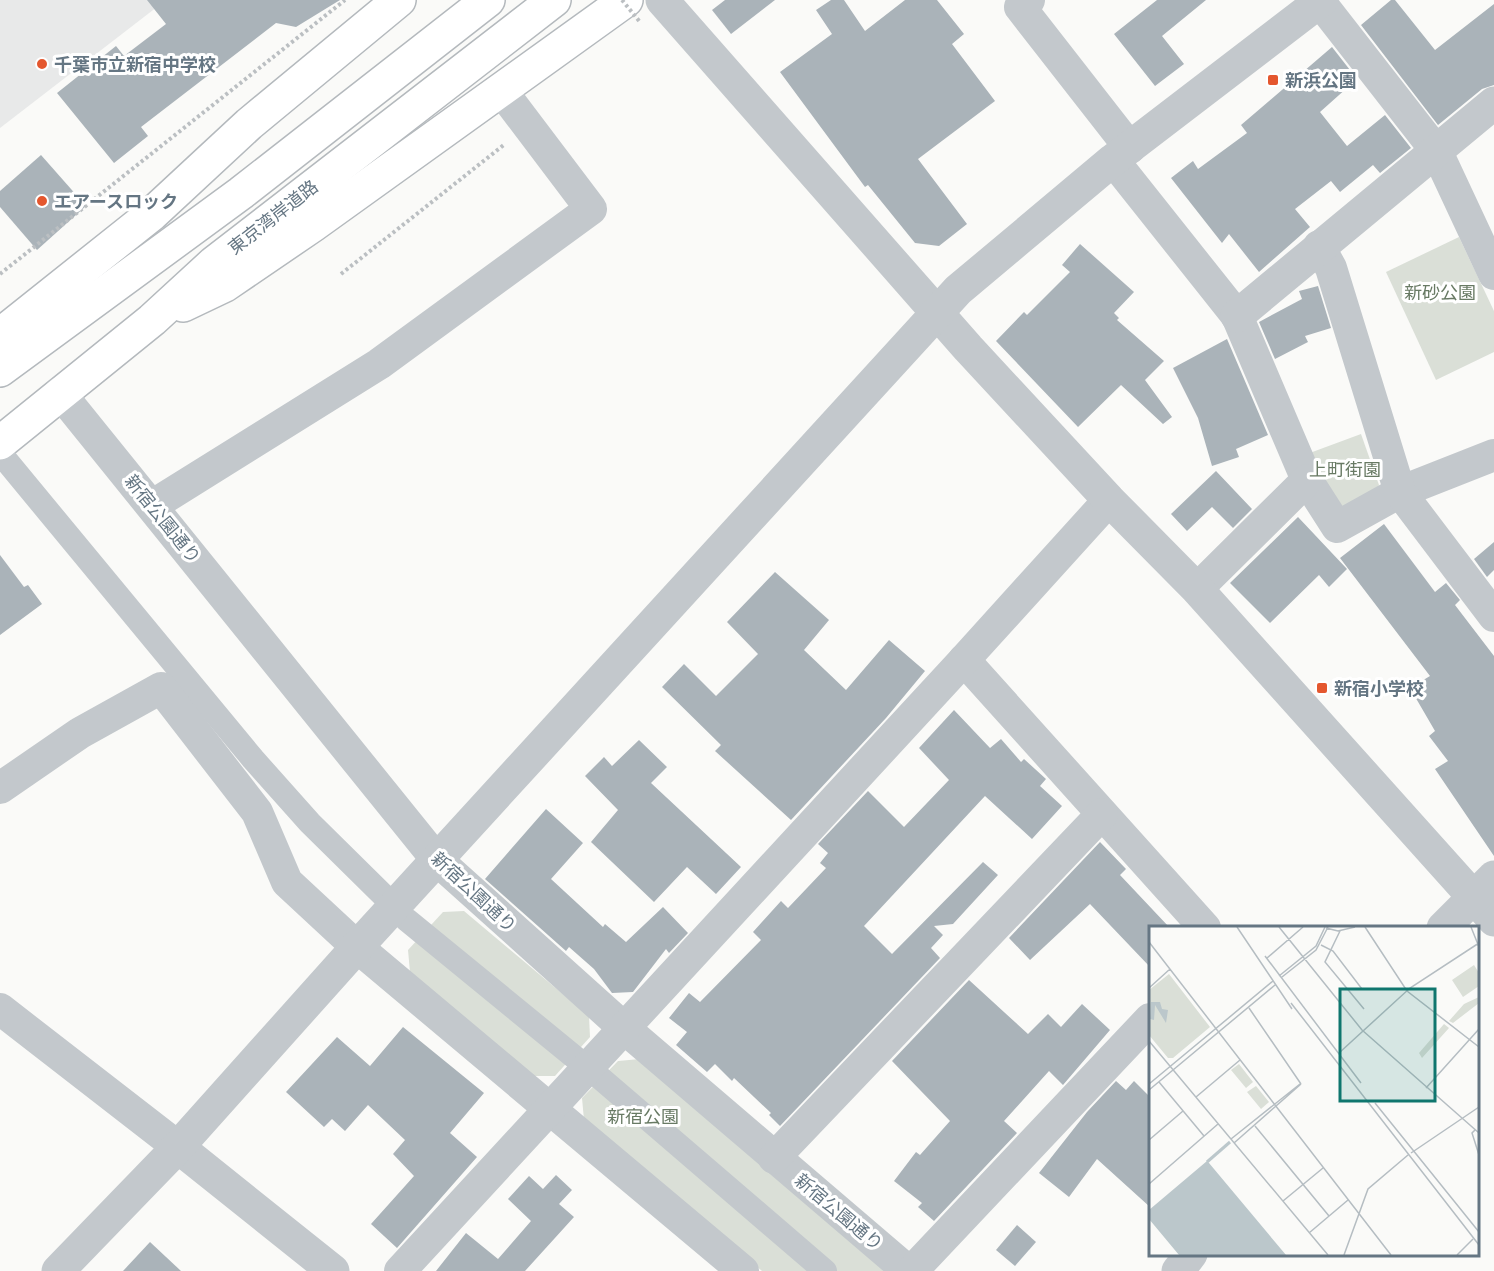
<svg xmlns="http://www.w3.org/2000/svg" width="1494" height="1271" font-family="Quicksand,'Noto Sans JP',sans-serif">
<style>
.built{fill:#e8e9e9}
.green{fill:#dadfd7}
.building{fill:#aab3b9}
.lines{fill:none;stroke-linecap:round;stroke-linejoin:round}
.trunk-casing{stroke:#b4b9bd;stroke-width:36}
.path{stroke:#bbbfc2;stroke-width:4;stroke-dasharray:3 3;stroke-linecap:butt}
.pedestrian{stroke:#c3c8cc;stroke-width:24}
.minor{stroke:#c3c8cc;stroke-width:32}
.tertiary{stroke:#c3c8cc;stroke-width:33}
.trunk{stroke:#fff;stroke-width:33}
.path-bridge{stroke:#bbbfc2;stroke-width:4;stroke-dasharray:3 3;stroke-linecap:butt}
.poi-dot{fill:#e4572e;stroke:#fff;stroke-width:2}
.labels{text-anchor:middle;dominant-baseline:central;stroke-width:6;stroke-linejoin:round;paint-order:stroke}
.poi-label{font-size:18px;font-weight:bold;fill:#657683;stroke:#fff;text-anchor:start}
.street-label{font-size:18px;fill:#657683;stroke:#fff}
.park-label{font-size:18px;fill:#687a64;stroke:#fff}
.inset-river{fill:none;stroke:#bbc7cb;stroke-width:3}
.inset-road{fill:none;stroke:#b5bdc2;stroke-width:1.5}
.view{fill:#0f766e;fill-opacity:0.15;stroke:#0f766e;stroke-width:3}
.inset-edge{fill:none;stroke:#657683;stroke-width:3}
</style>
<rect width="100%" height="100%" fill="#fafaf8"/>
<polygon class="built" points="0,0 166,0 0,128"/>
<g class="green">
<polygon points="1459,237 1494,311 1494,352 1436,380 1386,272"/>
<polygon points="1361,434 1379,485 1370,503 1348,511 1332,505 1307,454"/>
<polygon points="464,911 589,1016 590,1037 555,1076 533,1076 410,972 408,950 443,912"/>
<polygon points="640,1059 888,1271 762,1271 584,1120 582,1098 618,1061"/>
</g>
<g class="building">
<polygon points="147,0 340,0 296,27 276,23 141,127 148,136 114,163 57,93 116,46 124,56 166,24"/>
<polygon points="725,0 775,0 731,34 712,10"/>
<polygon points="831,0 844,0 865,31 905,0 937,0 964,34 952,44 995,101 918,159 967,224 939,246 915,243 868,185 865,187 780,72 832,34 816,10"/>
<polygon points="1157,0 1206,0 1162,36 1184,64 1155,86 1114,34"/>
<polygon points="1391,0 1395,0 1435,50 1494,4 1494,85 1482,89 1438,125 1361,25"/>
<polygon points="1332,47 1357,79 1320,112 1347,146 1385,115 1411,148 1380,173 1373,165 1340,192 1331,181 1295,209 1310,227 1259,272 1229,234 1222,243 1171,178 1193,161 1198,169 1247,133 1241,125"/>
<polygon points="41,155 86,206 37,250 0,207 0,191"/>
<polygon points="1080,244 1134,292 1114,313 1119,318 1117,320 1164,361 1145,380 1172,417 1163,424 1121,385 1078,427 996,341 1024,312 1027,315 1070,272 1062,265"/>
<polygon points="1318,286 1331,328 1305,336 1308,342 1275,359 1259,322 1302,299 1299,291"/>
<polygon points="1227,339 1268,435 1236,449 1239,457 1212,466 1198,418 1173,368"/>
<polygon points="1216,471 1252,509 1233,528 1212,507 1187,531 1171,514"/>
<polygon points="1298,517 1347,569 1329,587 1319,575 1270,623 1230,583"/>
<polygon points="1384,524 1435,592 1446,583 1460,600 1455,605 1494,656 1494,856 1435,769 1448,761 1429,736 1435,731 1410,688 1430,676 1340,558"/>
<polygon points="1494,542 1494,570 1487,577 1474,559"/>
<polygon points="0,555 24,587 28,585 42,604 0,635"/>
<polygon points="775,572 829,620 804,650 846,690 889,640 925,671 886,718 791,820 715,751 721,745 662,687 684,664 716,696 758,654 727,622"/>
<polygon points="954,710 990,748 1001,739 1021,762 1024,759 1046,779 1040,786 1062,806 1032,839 985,796 864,926 892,954 983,862 998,875 953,924 934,926 943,935 931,948 940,958 780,1126 769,1115 771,1113 734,1078 732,1081 715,1064 707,1072 676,1045 687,1032 669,1018 689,993 700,1002 761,940 753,932 781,901 788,908 826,868 820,863 828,853 818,844 868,791 904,827 949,780 919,748"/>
<polygon points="639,740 667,767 651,783 741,867 716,894 687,867 654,902 591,842 618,810 585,776 604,757 612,766"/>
<polygon points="546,809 583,843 551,879 603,927 605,924 626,942 663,907 688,933 669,953 666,949 633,992 612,993 594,969 569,947 566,951 485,879"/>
<polygon points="1100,842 1126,869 1120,875 1169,927 1150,927 1150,967 1090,904 1030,960 1009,938"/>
<polygon points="969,980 1028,1034 1048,1014 1061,1027 1082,1004 1110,1030 1063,1085 1049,1071 1004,1121 1017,1133 934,1221 918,1207 922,1203 894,1181 916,1152 920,1155 950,1121 892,1061"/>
<polygon points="403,1027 484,1093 450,1133 477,1157 397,1248 371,1224 414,1176 393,1154 405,1140 368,1105 345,1131 332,1119 324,1127 286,1092 337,1037 370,1066"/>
<polygon points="1116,1081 1126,1090 1134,1081 1150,1097 1150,1207 1097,1159 1069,1197 1039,1173 1087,1112"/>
<polygon points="556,1175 572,1190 559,1204 574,1217 525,1271 436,1271 466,1233 498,1259 531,1221 508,1199 529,1176 543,1189"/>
<polygon points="1017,1225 1036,1242 1015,1266 996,1250"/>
<polygon points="150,1242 181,1271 123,1271"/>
</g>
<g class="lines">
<g class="trunk-casing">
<g id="trunk">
<polyline points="183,305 225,285 313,225 626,0"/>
<polyline points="0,335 152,214 249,124 399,0"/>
<polyline points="0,370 241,193 488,0"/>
<polyline points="0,443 152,320 214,263 554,0"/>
</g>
</g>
<g class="path">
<polyline points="0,274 345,0"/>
<polyline points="341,274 505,144"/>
</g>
<g class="pedestrian">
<polyline points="0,453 253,759 310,823 383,895"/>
<polyline points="407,920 578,1060"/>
<polyline points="598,1076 825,1271"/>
</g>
<g class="minor">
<polyline points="1029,0 1020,7 1130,148"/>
<polyline points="1320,2 1437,152 1494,274"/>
<polyline points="1113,160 1237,316 1307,480 1337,527 1400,492 1494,455"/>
<polyline points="1319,246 1331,268 1400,492 1494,616"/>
<polyline points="60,393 437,860 624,1028 908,1271"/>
<polyline points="153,505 379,364 591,209 501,90"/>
<polyline points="1197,589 1307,480"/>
<polyline points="964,660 1205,928"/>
<polyline points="0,788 80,733 161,688 257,812 287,882 357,947 743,1271"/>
<polyline points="0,1009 178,1147"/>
<polyline points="774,1158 1102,814"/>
<polyline points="400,1271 964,660 1109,500"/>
<polyline points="912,1271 1150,1019"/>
</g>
<g class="tertiary">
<polyline points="662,0 968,348 1109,500 1197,589 1494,920"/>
<polyline points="1237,316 1494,103"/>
<polyline points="1443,928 1494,877"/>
<polyline points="178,1147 333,1271"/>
<polyline points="58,1271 178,1147 357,947 958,290 1113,160 1322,0"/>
<polyline points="1178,1271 1191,1254"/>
</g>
<use href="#trunk" class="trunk"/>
<polyline class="path-bridge" points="622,0 640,22"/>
</g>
<g class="poi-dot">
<circle cx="42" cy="64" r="6"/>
<rect x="1267" y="74" width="12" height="12" rx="3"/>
<circle cx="42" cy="201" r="6"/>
<rect x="1316" y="682" width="12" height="12" rx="3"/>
</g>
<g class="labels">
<g class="poi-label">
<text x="54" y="64">千葉市立新宿中学校</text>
<text x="1285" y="80">新浜公園</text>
<text x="54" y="201">エアースロック</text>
<text x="1334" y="688">新宿小学校</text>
</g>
<g class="street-label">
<text transform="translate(273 217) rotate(-38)">東京湾岸道路</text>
<text transform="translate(163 519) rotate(51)">新宿公園通り</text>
<text transform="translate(474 892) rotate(43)">新宿公園通り</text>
<text transform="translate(839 1212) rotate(40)">新宿公園通り</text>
</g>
<g class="park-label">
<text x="1440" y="292">新砂公園</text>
<text x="1345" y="469">上町街園</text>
<text x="643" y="1116">新宿公園</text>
</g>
</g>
<g transform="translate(1149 926)">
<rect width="330" height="330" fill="#fafaf8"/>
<path d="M325,39L330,47V60L314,71L303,54ZM20,48L61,101L24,132H19L0,109V64ZM330,71V77L304,97L300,95L315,78ZM295,98L300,102L273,132L270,127ZM90,138L104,156L97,162L82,144ZM107,160L120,176L112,183L98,166Z" fill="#dadfd7"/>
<path d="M2,76H11L13,83L19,84L17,97L6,79L5,94L1,93ZM58,235L60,237L137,329H30L0,293V284Z" fill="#bbc7cb"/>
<path class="inset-river" d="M58,236L81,216"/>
<path class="inset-road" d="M88,1L143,83M130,1L213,104L330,207M216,1L258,65L330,121M322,1L330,21M177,2L189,5L206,1M191,5L176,36L215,83M0,16L242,329M172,19L184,25L213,63M116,30L212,157M118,32L154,1M130,50L167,20L176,1M133,51L167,24L179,1M0,62L21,43M142,77L330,319M100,82L152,158M0,115L179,329M190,127L261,62L330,17M10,156L55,210M0,158L124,55M277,162L330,103M0,164L126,59M47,171L91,134M226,177L330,306M106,200L180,290M326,204L323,207L330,229M82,213L151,158M0,214L34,185M85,217L152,158M262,227L330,181M0,258L69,198M134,275L174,242M160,307L199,274M195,329L219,263L259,229M308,329L324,313"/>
<path class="view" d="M191,63H286V175H191Z"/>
<rect width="330" height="330" class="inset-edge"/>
</g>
</svg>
